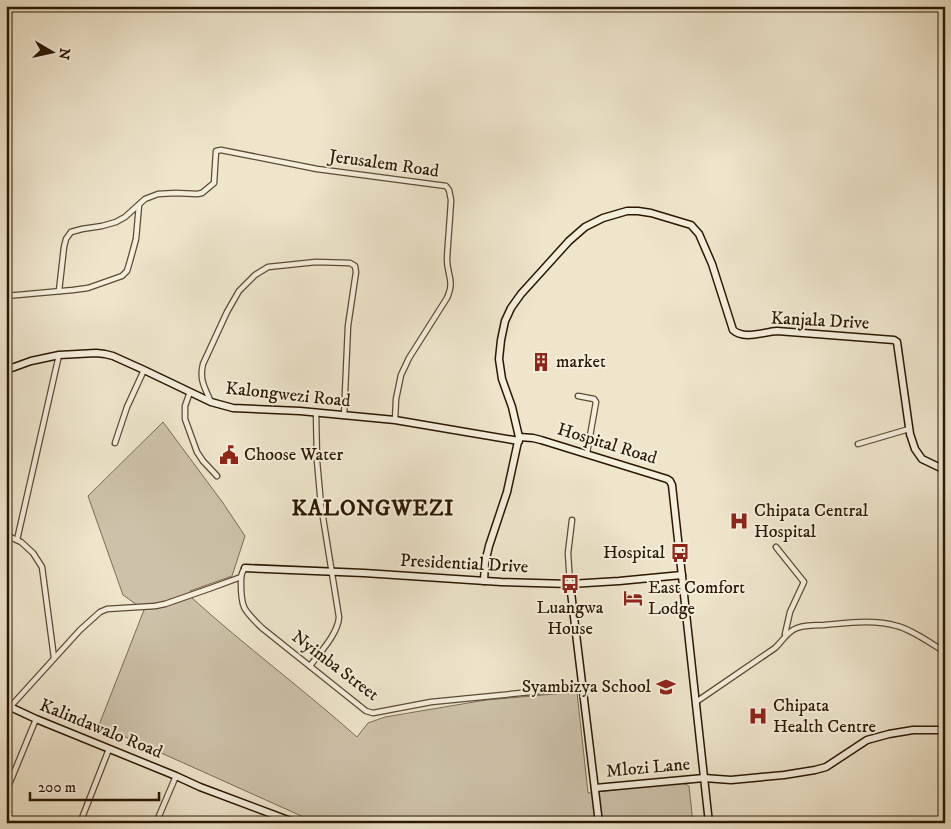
<svg xmlns="http://www.w3.org/2000/svg" width="951" height="829" font-family="'IM FELL DW Pica',serif">
<style>
.green{fill:#cdc2a9;stroke:#7c6c55}
.lines{fill:none;stroke-linecap:round;stroke-linejoin:round}
.street-casing{stroke:#5c4a34;stroke-width:7}
.secondary-casing{stroke:#2b1701;stroke-width:9}
.street{stroke:#f4eedd;stroke-width:4.5}
.secondary{stroke:#f4eedd;stroke-width:6}
.labels{text-anchor:middle;dominant-baseline:central;stroke-width:4;stroke-linejoin:round;paint-order:stroke}
.street-label{font-size:18px;fill:#2b1701;stroke:#f4eedd}
.poi-label{font-size:18px;fill:#2b1701;stroke:#f4eedd;text-anchor:start}
.district-label{font-size:22px;font-weight:bold;letter-spacing:1px;fill:#2b1701;stroke:#f4eedd}
</style>
<rect width="100%" height="100%" fill="#eee5cb"/>
<filter id="stains"><feTurbulence type="fractalNoise" baseFrequency=".004" numOctaves="4"/><feColorMatrix values="0 0 0 0 .2 0 0 0 0 .09 0 0 0 0 .02 0 0 0 .5 -.17"/></filter>
<radialGradient id="worn" r=".72"><stop offset=".6" stop-color="#630" stop-opacity="0"/><stop offset="1" stop-color="#630" stop-opacity=".3"/></radialGradient>
<path class="green" d="M163,422L223,503L245,536L232,576L190,591L192,598C245,646 303,689 357,737L368,723L385,717L486,700L577,692L588,793L681,782L689,786L693,823H317L99,725L144,610L123,595L88,496Z"/>
<g class="lines">
<g class="street-casing">
<g id="street">
<path d="M59,291L64,247L66,239L71,232L82,229L102,226L116,222L125,217L145,199L158,194L176,193L197,194L202,193L214,183L216,151L221,150L317,169L446,186L449,190L451,200C450,220 448,240 447,259C447,276 455,280 447,298L409,358L401,375L396,399L395,420"/>
<polyline points="6,296 73,290 88,288 122,276 127,271 130,261 136,239 139,205"/>
<polyline points="190,392 185,406 185,419 197,452 203,461 217,476"/>
<polyline points="578,396 594,399 596,402 587,453"/>
<path d="M211,402C205,388 199,380 203,364L227,312L239,291L255,275L268,267L316,262L350,263L355,266L356,272L348,326L344,416"/>
<polyline points="115,443 127,407 144,370"/>
<polyline points="858,444 909,429"/>
<polyline points="6,535 21,542 33,553 42,567 54,658"/>
<polyline points="17,540 59,355"/>
<polyline points="776,547 804,582 790,612 785,634"/>
<path d="M245,568C241,573 241,577 241,583C241,609 244,610 262,628L366,711L373,713L431,702L582,687"/>
<polyline points="570,584 568,553 572,520"/>
<path d="M310,666C320,652 338,634 339,617L321,505L317,461L316,412"/>
<path d="M696,702L775,648C783,641 786,632 797,628C805,625 815,625 824,625C847,623 874,619 897,626C911,629 932,644 945,652"/>
<polyline points="11,706 80,630 100,612 107,609 155,606 165,604 211,588 241,577"/>
<polyline points="6,792 36,719"/>
<polyline points="80,823 109,749"/>
<polyline points="156,823 176,776"/>
</g>
</g>
<g class="secondary-casing">
<g id="secondary">
<polyline points="6,370 31,361 59,355 96,353 105,354 113,356 144,370 211,402 233,408 300,411 395,420 519,441"/>
<polyline points="519,437 533,438 541,440 667,479 670,481 672,485 709,823"/>
<polyline points="245,568 364,573 501,582 570,584 619,581 682,575"/>
<path d="M484,581L485,563L489,546L507,492L519,437L512,407L502,379L499,359L501,340L505,321L511,308L521,294L569,241L585,227L603,218L627,211H638L651,213L691,225L699,234L712,264L733,330C744,340 763,332 777,331L894,340L897,342L910,434L915,449L922,459L945,470"/>
<polyline points="570,584 599,823"/>
<polyline points="6,705 36,719 176,776 200,787 296,823"/>
<polyline points="595,788 704,778 731,780 784,775 815,770 826,767 867,740 889,734 913,730 945,730"/>
</g>
</g>
<use href="#street" class="street"/>
<use href="#secondary" class="secondary"/>
</g>
<defs>
<g id="building-bare" transform="scale(1.5)"><path d="M-4-6H4V6H1V3H-1V6H-4ZM-2.5-4.3h1.7v1.8h-1.7ZM.8-4.3h1.7v1.8H.8ZM-2.5-1h1.7V.8h-1.7ZM.8-1h1.7V.8H.8Z" fill="#8f2418" stroke="#f4eedd" stroke-width="2.5" paint-order="stroke"/></g>
<g id="civic-bare" transform="scale(1.5)"><path d="M-.6-6.5H3V-4.5H.6V-3L4-1V1h2V6H-6V1h2V-1L-.6-3ZM-1.2 2.5V6h2.4V2.5Z" fill="#8f2418" stroke="#f4eedd" stroke-width="2.5" paint-order="stroke"/></g>
<g id="hospital-bare" transform="scale(1.5)"><path d="M-5-5h3v3.5h4V-5h3V5h-3V1.5h-4V5h-3Z" fill="#8f2418" stroke="#f4eedd" stroke-width="2.5" paint-order="stroke"/></g>
<g id="bus-bare" transform="scale(1.5)"><path d="M-5-6H5V4H4V6H2V4H-2V6H-4V4H-5ZM-3.5-4V0h7V-4ZM-3.5 1.2v1.5H-2V1.2ZM2 1.2v1.5H3.5V1.2Z" fill="#8f2418" stroke="#f4eedd" stroke-width="2.5" paint-order="stroke"/></g>
<g id="hotel-bare" transform="scale(1.5)"><path d="M-6-4.5h1.5V1H6V5H4.5V3h-9V5H-6ZM-4 0a1.8 1.8 0 1 1 3.6 0ZM.5 0V-2.5h3Q6-2.5 6 0Z" fill="#8f2418" stroke="#f4eedd" stroke-width="2.5" paint-order="stroke"/></g>
<g id="school-bare" transform="scale(1.5)"><path d="M0-5L7-2L0 1L-7-2ZM-4 1L0 2.5L4 1V4Q0 6-4 4Z" fill="#8f2418" stroke="#f4eedd" stroke-width="2.5" paint-order="stroke"/></g>
</defs>
<g fill-rule="evenodd">
<use href="#building-bare" x="541" y="362"/>
<use href="#civic-bare" x="229" y="455"/>
<use href="#hospital-bare" x="739" y="521"/>
<use href="#bus-bare" x="680" y="553"/>
<use href="#bus-bare" x="570" y="584"/>
<use href="#hotel-bare" x="633" y="598"/>
<use href="#school-bare" x="666" y="687"/>
<use href="#hospital-bare" x="758" y="716"/>
</g>
<g class="labels">
<g class="street-label">
<text transform="translate(384 164) rotate(8)">Jerusalem Road</text>
<text transform="translate(820 321) rotate(3)">Kanjala Drive</text>
<text transform="translate(288 395) rotate(6)">Kalongwezi Road</text>
<text transform="translate(607 444) rotate(17)">Hospital Road</text>
<text transform="translate(464 564) rotate(3)">Presidential Drive</text>
<text transform="translate(335 666) rotate(37)">Nyimba Street</text>
<text transform="translate(101 729) rotate(22)">Kalindawalo Road</text>
<text transform="translate(648 768) rotate(-5)">Mlozi Lane</text>
</g>
<g class="poi-label">
<text x="556" y="362">market</text>
<text x="244" y="455">Choose Water</text>
<text x="754" y="511">Chipata Central<tspan x="754" dy="21">Hospital</tspan></text>
<text x="665" y="553" text-anchor="end">Hospital</text>
<text x="648" y="588">East Comfort<tspan x="648" dy="21">Lodge</tspan></text>
<text x="570" y="608" text-anchor="middle">Luangwa<tspan x="570" dy="21">House</tspan></text>
<text x="651" y="687" text-anchor="end">Syambizya School</text>
<text x="773" y="706">Chipata<tspan x="773" dy="21">Health Centre</tspan></text>
</g>
<g class="district-label">
<text x="373" y="508">KALONGWEZI</text>
</g>
</g>
<rect width="951" height="829" fill="none" stroke="#eee5cb" stroke-width="25"/>
<rect x="8" y="8" width="936" height="814" fill="none" stroke="#2b1701" stroke-width="2.5"/>
<rect x="12" y="12" width="926" height="804" fill="none" stroke="#2b1701"/>
<g transform="translate(52 52) rotate(99)" stroke="#f4eedd" stroke-width="4" paint-order="stroke">
<path d="M0-4L9 19L0 12L-9 19Z" fill="#2b1701"/>
<text y="-8" font-size="14" font-weight="bold" text-anchor="middle" fill="#2b1701">N</text>
</g>
<path d="M30 792v8h129v-8" fill="none" stroke="#2b1701" stroke-width="2.5"/>
<text x="38" y="792" font-size="15" fill="#2b1701" stroke="#f4eedd" stroke-width="4" paint-order="stroke">200 m</text>
<rect width="100%" height="100%" filter="url(#stains)"/>
<rect width="100%" height="100%" fill="url(#worn)"/>
</svg>
